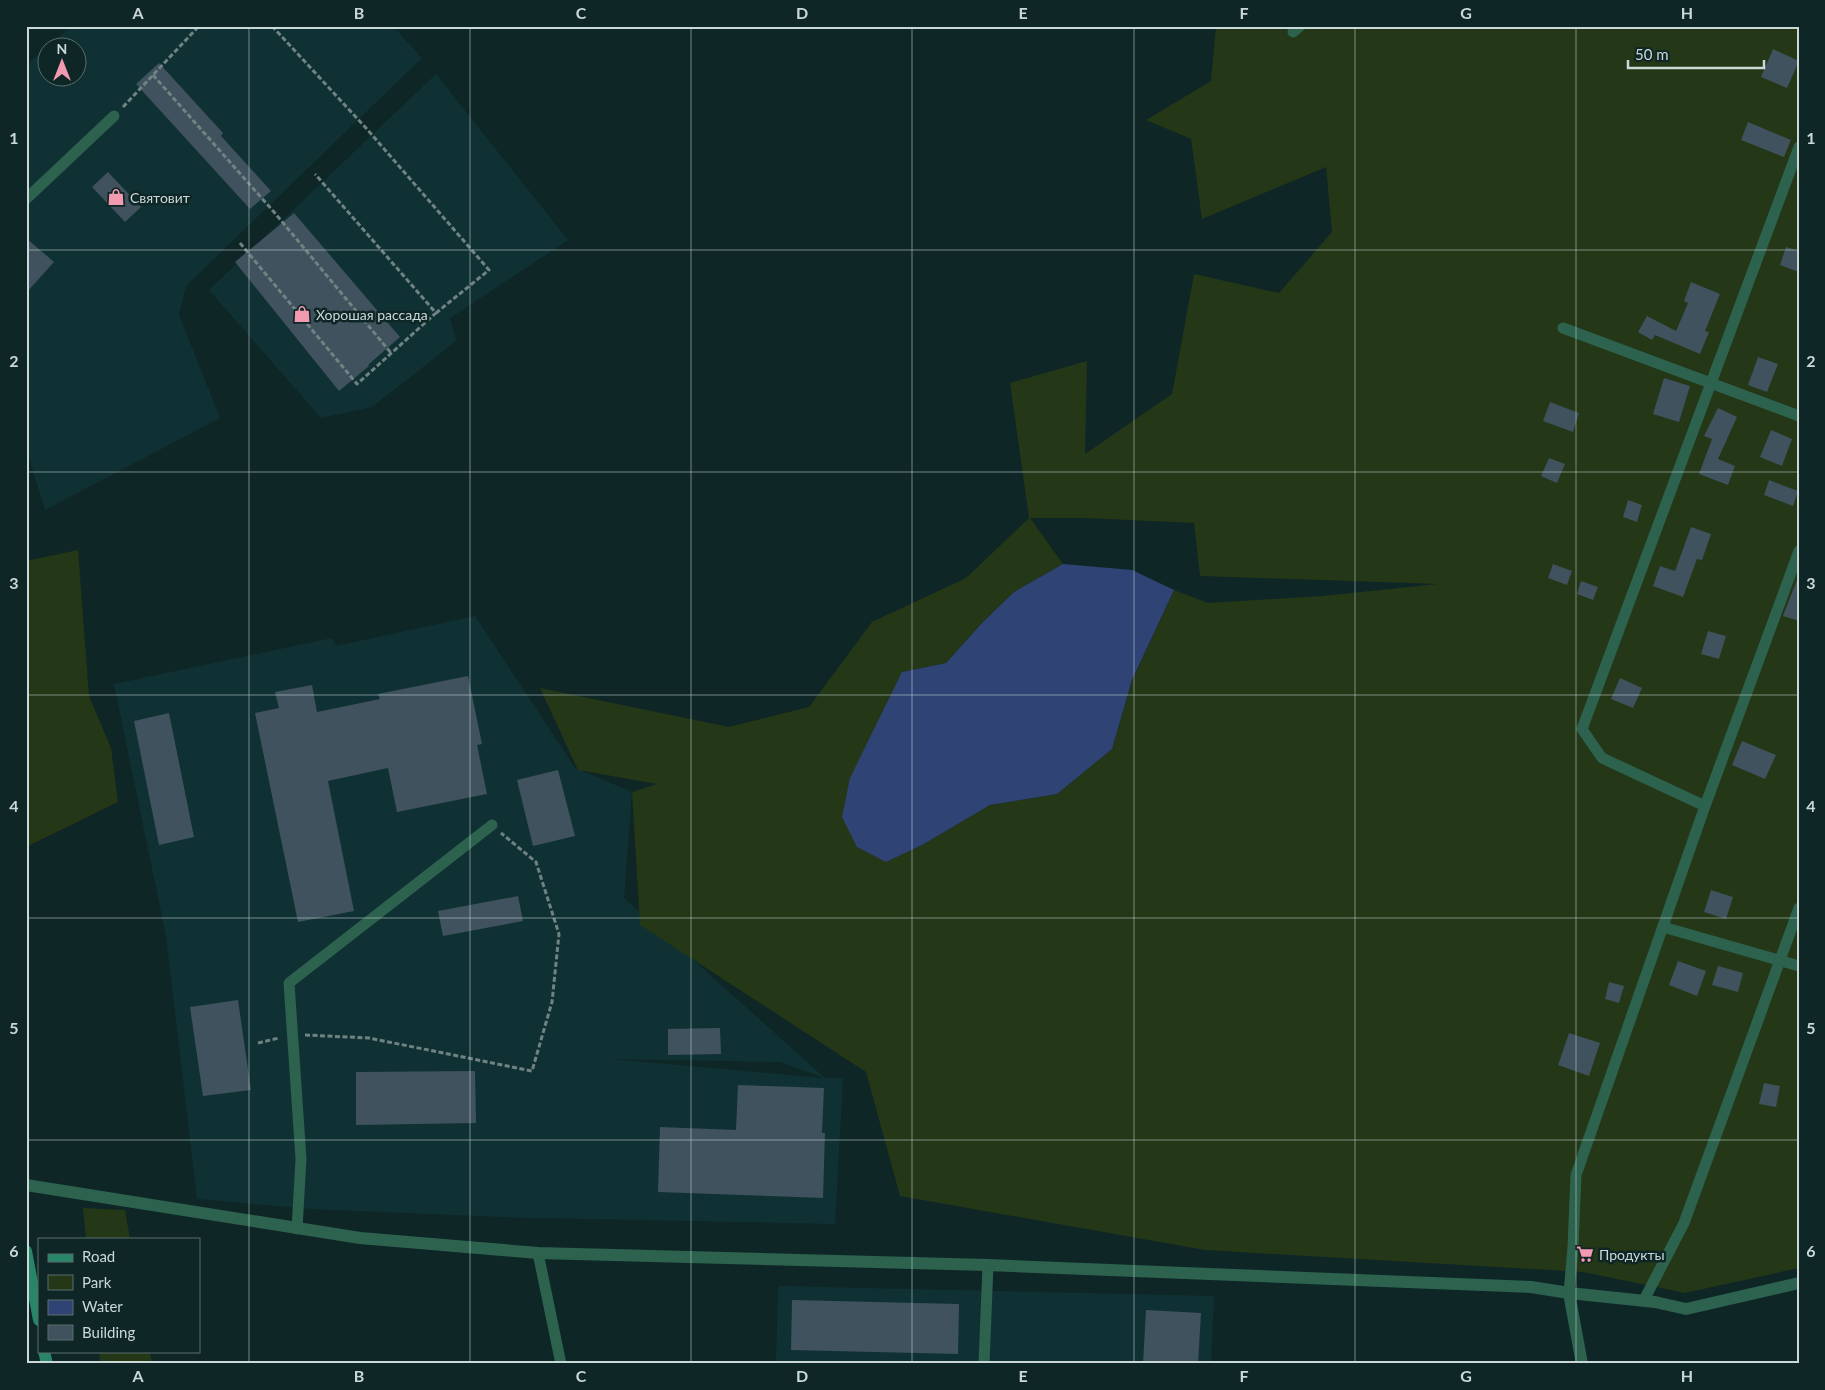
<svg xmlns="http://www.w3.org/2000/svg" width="1825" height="1390" font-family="Lato,sans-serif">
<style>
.built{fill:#103133;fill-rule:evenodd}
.green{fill:#243717;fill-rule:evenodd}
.water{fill:#2f4475}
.building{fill:#3f525d}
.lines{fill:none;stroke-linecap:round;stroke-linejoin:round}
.path{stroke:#708383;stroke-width:3;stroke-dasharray:5 2.5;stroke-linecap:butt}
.lane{stroke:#2c624e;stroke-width:11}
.street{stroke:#2c624e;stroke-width:12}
.secondary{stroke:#268667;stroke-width:12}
.grid{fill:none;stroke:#cad8d8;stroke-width:1;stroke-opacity:0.55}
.labels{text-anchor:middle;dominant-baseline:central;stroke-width:5;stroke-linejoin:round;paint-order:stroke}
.poi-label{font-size:14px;fill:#cad8d8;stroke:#0f2627;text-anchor:start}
.neatline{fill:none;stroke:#cad8d8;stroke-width:2}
.grid-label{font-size:16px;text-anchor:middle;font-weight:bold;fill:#cad8d8}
</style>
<rect width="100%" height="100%" fill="#0f2627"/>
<g class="built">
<path d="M72,26H393L422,58L186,286L179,315L220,418L45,510L26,448V65ZM48,48H78V78H48Z"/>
<polygon points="436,74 568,240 450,318 456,341 372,407 321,418 209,290"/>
<path d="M475,616L575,768L632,792L624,898L825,1078H843L835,1224L500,1217L313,1209L197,1199L166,936L114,684L332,638L336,646ZM612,1059L780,1062L822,1077V1078Z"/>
<polygon points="778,1286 1214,1296 1211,1364 776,1364"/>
</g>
<g class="green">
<path d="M1216,26H1799V1268L1685,1293L1583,1272L1205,1250L900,1196L866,1072L640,925L632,792L657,784L578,770L540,688L729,727L809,707L872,622L966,578L1029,518L1010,383L1087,361L1085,454L1172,394L1194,274L1279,293L1332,232L1326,167L1202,219L1191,139L1146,120L1211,81ZM1030,518H1084L1194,523L1200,576L1438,584L1322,596L1208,603L1174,590L1132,681L1112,749L1057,794L990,805L922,845L886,862L902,672L946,663L983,622L1014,592L1063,564Z"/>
<polygon points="78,550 89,696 111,748 118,802 26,847 26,561"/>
<polygon points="83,1208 125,1210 130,1239 86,1239"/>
<polygon points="99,1351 150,1351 152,1364 100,1364"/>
</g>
<polygon class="water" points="1063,564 1132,570 1174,590 1132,680 1112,749 1057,794 990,805 922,845 886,862 857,847 842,817 850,778 902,672 946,663 983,622 1014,592"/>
<g class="building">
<polygon points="1773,49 1799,61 1787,88 1761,77"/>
<polygon points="159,63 223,133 221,136 271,191 250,209 136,84"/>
<polygon points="1748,122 1791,140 1784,157 1741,140"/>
<polygon points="108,172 141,207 125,222 92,187"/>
<polygon points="294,213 400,337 368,365 369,366 339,391 235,262"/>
<polygon points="26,238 54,262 26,293"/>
<polygon points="1786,247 1799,251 1799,272 1780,265"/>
<polygon points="1691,282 1720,294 1705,331 1709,332 1700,354 1655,335 1652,340 1638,332 1647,316 1676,331 1688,303 1684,301"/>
<polygon points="1758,357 1778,364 1767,392 1748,385"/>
<polygon points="1664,378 1690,386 1679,422 1653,414"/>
<polygon points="1550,402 1579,413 1573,432 1543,421"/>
<polygon points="1718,408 1737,417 1718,459 1735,466 1728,485 1699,474 1712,439 1704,436"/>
<polygon points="1771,430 1792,439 1782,466 1760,457"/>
<polygon points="1549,458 1565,464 1557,483 1541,476"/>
<polygon points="1769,480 1798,491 1793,506 1764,495"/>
<polygon points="1628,500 1642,505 1637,522 1623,517"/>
<polygon points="1691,527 1711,534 1702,560 1697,559 1683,597 1653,586 1660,566 1675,571"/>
<polygon points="1553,564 1572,571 1567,585 1548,578"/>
<polygon points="1798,577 1799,577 1799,621 1783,616"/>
<polygon points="1581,581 1598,587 1593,600 1577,594"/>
<polygon points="1708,631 1726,636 1719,659 1701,654"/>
<polygon points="468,676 482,744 477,745 487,794 397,812 388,768 328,781 354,911 298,922 255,713 279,708 275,692 312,685 317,712 380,699 378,694"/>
<polygon points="1620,678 1642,688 1633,708 1611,699"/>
<polygon points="169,713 194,837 159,845 134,721"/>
<polygon points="1742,741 1776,755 1765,779 1732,765"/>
<polygon points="558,770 575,836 533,846 517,780"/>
<polygon points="1711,890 1733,897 1726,919 1704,912"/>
<polygon points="518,896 523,921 443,936 438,911"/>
<polygon points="1678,961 1706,971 1697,996 1669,985"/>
<polygon points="1718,966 1743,973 1738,992 1712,985"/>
<polygon points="1609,982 1624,986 1619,1003 1605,999"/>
<polygon points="238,1000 251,1090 203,1096 190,1007"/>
<polygon points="720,1028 721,1054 668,1055 668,1029"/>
<polygon points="1569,1033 1600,1043 1589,1076 1558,1065"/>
<polygon points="475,1071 476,1123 356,1125 356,1072"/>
<polygon points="1764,1083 1780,1086 1776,1107 1759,1104"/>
<polygon points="738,1085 824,1088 822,1133 825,1133 823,1198 658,1192 660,1127 736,1130"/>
<polygon points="792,1300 959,1304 958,1354 791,1350"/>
<polygon points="1146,1310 1201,1313 1198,1364 1143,1364"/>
</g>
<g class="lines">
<g class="path">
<polyline points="272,26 366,128 489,270 436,313"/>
<polyline points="153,75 274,212 391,353"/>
<polyline points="123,107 199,26"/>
<polyline points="240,243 357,384 436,313 315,174"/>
<polyline points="305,1035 369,1038 532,1071 552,1002 559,934 536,862 501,833"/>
<polyline points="258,1043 279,1038"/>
</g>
<g class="lane">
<polyline points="1293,32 1300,26"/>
<polyline points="26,199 114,116"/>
<polyline points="1563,328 1799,416"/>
<polyline points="1705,806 1602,758 1582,729 1799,147"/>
<polyline points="1663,927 1799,966"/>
<polyline points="297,1229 301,1159 289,983 492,825"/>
<polyline points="538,1253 561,1364"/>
<polyline points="1569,1293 1573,1247 1576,1175 1705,806 1799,551"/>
<polyline points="1644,1300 1684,1223 1799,908"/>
<polyline points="984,1364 988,1265"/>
</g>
<g class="street">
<polyline points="26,1185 360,1238 538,1253 988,1265 1531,1287 1569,1293 1655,1302 1686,1309 1799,1283"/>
<polyline points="1569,1293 1582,1364"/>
</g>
<g class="secondary">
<polyline points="26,1251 39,1320"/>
<polyline points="44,1351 47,1364"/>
</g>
</g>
<path class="grid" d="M249,26V1364M470,26V1364M691,26V1364M912,26V1364M1134,26V1364M1355,26V1364M1576,26V1364M26,250H1799M26,472H1799M26,695H1799M26,918H1799M26,1140H1799"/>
<defs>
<g id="shop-bare" transform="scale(1.35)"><path d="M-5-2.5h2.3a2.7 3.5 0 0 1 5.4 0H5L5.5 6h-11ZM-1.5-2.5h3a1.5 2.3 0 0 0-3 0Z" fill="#f29ab0" stroke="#0f2627" stroke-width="2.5" paint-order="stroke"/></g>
<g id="supermarket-bare" transform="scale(1.35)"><path d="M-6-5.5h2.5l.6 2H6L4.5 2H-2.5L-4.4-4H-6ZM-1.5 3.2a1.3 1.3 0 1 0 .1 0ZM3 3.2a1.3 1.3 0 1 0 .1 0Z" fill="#f29ab0" stroke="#0f2627" stroke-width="2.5" paint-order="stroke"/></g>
</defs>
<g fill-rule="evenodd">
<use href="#shop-bare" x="116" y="197"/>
<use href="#shop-bare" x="302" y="314"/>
<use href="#supermarket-bare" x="1585" y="1254"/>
</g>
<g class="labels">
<g class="poi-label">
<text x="130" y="197">Святовит</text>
<text x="316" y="314">Хорошая рассада</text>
<text x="1599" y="1254">Продукты</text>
</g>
</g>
<rect width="1825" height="1390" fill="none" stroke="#0f2627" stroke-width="55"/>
<rect x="38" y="1238" width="162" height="115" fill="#0f2627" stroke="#5a6d6e"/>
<rect x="48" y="1254" width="25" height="8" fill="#268667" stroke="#5a6d6e"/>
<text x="82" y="1262" font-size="15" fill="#cad8d8">Road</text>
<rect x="48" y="1275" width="25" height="15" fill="#243717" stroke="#5a6d6e"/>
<text x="82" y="1288" font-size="15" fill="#cad8d8">Park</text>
<rect x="48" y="1300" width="25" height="15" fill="#2f4475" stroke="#5a6d6e"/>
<text x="82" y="1312" font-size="15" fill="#cad8d8">Water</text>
<rect x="48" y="1325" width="25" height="15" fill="#3f525d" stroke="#5a6d6e"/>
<text x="82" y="1338" font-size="15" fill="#cad8d8">Building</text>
<g transform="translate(62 62)"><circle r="24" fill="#0f2627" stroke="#5a6d6e"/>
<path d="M0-4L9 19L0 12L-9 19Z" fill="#f29ab0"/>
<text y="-8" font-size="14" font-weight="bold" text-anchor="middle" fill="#cad8d8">N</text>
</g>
<path d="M1628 60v8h136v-8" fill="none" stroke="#cad8d8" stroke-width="2.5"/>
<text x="1635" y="60" font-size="15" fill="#cad8d8" stroke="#0f2627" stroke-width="4" paint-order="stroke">50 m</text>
<rect x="28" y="28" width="1770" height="1334" class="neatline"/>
<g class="grid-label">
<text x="138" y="19">A</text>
<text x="359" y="19">B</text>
<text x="581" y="19">C</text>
<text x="802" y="19">D</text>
<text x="1023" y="19">E</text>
<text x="1244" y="19">F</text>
<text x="1466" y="19">G</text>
<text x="1687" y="19">H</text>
<text x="14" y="144">1</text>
<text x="1811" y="144">1</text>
<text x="14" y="367">2</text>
<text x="1811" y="367">2</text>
<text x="14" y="589">3</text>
<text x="1811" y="589">3</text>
<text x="14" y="812">4</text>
<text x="1811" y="812">4</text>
<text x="14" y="1034">5</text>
<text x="1811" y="1034">5</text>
<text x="14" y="1257">6</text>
<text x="1811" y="1257">6</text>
<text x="138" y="1382">A</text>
<text x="359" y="1382">B</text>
<text x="581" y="1382">C</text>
<text x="802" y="1382">D</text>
<text x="1023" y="1382">E</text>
<text x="1244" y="1382">F</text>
<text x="1466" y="1382">G</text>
<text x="1687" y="1382">H</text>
</g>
</svg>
